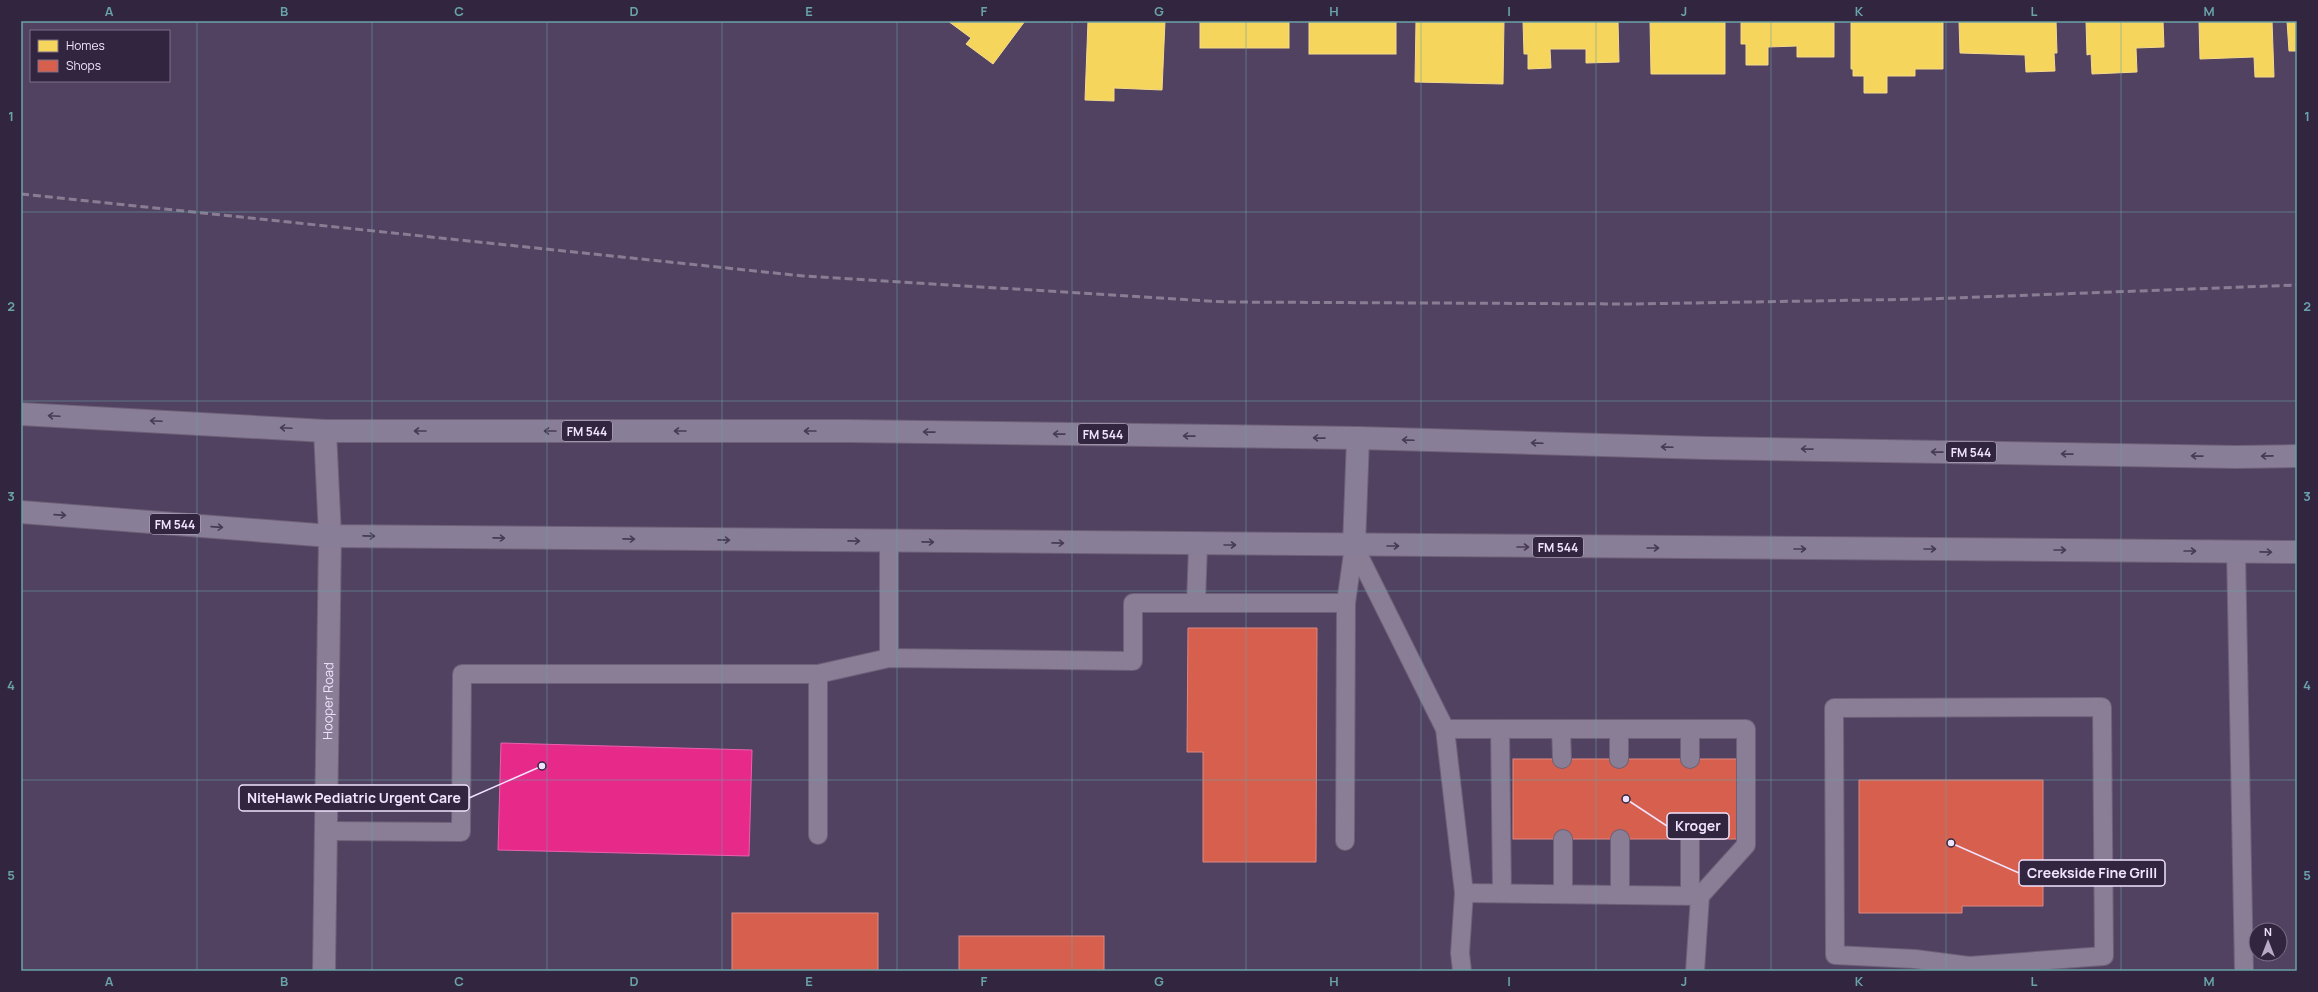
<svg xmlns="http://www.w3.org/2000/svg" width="2318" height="992" font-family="Manrope,sans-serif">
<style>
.homes{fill:#f6d55c;stroke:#f4d98d}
.shops{fill:#d6604d;stroke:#de8782}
.health{fill:#e7298a;stroke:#ea61ad}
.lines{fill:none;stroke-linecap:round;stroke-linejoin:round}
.service-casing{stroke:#6d6078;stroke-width:20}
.tertiary-casing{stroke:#6d6078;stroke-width:24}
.primary-casing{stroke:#6d6078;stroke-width:24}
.service{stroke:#897e96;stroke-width:18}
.tertiary{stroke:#897e96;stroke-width:22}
.primary{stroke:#897e97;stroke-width:22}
.rail{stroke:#887d93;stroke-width:3;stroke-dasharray:8 4;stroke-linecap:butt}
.oneway{stroke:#473b55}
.grid{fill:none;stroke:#69a2a8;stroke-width:1;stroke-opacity:0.55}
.labels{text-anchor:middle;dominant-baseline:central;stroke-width:4;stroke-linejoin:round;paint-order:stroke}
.shield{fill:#31253f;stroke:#b7aac5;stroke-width:1}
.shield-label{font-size:12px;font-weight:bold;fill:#f0e3ff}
.street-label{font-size:13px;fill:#f0e3ff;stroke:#31253f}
.leader{fill:none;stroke:#f0e3ff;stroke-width:1.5}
.callout-dot{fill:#f0e3ff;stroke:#31253f;stroke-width:1.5}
.callout{fill:#31253f;stroke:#f0e3ff;stroke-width:1.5}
.callout-label{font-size:14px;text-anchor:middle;font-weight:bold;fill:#f0e3ff}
.neatline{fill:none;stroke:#69a2a8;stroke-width:1.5}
.grid-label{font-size:13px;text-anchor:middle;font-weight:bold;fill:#69a2a8}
</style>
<rect width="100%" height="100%" fill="#524261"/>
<g class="homes">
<polygon points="948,21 1025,21 993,64 966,44 971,38"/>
<polygon points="1088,21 1165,21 1162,90 1114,88 1114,101 1085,100"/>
<rect x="1200" y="21" width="89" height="27"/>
<rect x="1309" y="21" width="87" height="33"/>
<polygon points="1416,21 1504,21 1503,84 1415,82"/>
<polygon points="1523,21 1618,21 1619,62 1586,63 1586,49 1550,49 1551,68 1528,69 1528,54 1524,54"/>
<polygon points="1650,21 1725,21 1725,74 1651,74"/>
<polygon points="1741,21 1834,21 1834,57 1797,57 1797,46 1768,47 1768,65 1746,65 1746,44 1741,44"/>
<polygon points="1851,21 1943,21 1943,69 1915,69 1915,76 1887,76 1887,93 1864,93 1864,76 1853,76 1853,69 1851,69"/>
<polygon points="1959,21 2056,21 2057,53 2054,53 2055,71 2026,72 2025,55 1960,53"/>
<polygon points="2086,21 2163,21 2164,47 2136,48 2137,72 2092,74 2091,54 2087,55"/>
<polygon points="2199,21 2272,21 2274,77 2255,77 2254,57 2200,59"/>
<polygon points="2287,21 2297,21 2297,51 2289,51"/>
</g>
<g class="shops">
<polygon points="1188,628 1317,628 1316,862 1203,862 1203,752 1187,752"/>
<rect x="1513" y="759" width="226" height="80"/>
<polygon points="1859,780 2043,780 2043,906 1962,906 1962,913 1859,913"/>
<rect x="732" y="913" width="146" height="58"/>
<rect x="959" y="936" width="145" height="35"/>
</g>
<polygon class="health" points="501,743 752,750 749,856 498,850"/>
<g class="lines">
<g class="service-casing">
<g id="service">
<polyline points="1354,546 1445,729 1464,893 1460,953 1462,971"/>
<polyline points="2236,551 2244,971"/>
<polyline points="1196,603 1198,545"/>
<polyline points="889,658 889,541"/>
<polyline points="818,674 818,835"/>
<polygon points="2102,707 2104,956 1969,966 1915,959 1835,955 1834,708"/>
<polyline points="1445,729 1746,729 1746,845 1700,896"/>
<polyline points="1500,729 1502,893"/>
<polyline points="1561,729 1562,759"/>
<polyline points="1619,729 1619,759"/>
<polyline points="1690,759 1690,729"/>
<polyline points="326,831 461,832 462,674 818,674 889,658 1133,661 1133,603 1346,603"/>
<polyline points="1563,839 1563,894"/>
<polyline points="1620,839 1620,895"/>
<polyline points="1690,839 1690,895"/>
<polyline points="1345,841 1346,603 1354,546"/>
<polyline points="1464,893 1700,896 1695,971"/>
</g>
</g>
<g class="tertiary-casing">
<g id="tertiary">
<path id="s1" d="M324,971L330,536L325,431"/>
</g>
</g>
<g class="primary-casing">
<g id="primary">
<polyline points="21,414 325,431 849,431 1358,438 1706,448 2236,457 2297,456"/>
<polyline points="21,512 330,536 2297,552"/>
<polyline points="1354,546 1358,438"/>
</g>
</g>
<use href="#service" class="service"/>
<use href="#tertiary" class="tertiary"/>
<use href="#primary" class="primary"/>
<polyline class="rail" points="21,194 803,276 1226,302 1632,304 1927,299 2297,285"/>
</g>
<defs><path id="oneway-shaft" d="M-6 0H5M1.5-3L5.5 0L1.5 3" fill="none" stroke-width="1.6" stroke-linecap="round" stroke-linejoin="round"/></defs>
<g class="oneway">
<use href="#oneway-shaft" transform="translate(54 416) rotate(-177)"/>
<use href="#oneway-shaft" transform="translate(156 421) rotate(-177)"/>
<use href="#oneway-shaft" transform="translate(286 428) rotate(-177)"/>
<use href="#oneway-shaft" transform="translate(420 431) rotate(180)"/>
<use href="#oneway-shaft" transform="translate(550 431) rotate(180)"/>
<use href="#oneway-shaft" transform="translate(680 431) rotate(180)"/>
<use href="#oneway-shaft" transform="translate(810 431) rotate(180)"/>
<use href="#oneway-shaft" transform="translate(929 432) rotate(-179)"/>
<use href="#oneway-shaft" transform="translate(1059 434) rotate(-179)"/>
<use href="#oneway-shaft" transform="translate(1189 436) rotate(-179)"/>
<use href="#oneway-shaft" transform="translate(1319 438) rotate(-179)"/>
<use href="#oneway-shaft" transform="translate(1408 440) rotate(-178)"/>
<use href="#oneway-shaft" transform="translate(1537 443) rotate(-178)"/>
<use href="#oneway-shaft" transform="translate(1667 447) rotate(-178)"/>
<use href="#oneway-shaft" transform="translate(1807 449) rotate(-179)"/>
<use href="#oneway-shaft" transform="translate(1937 452) rotate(-179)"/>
<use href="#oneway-shaft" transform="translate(2067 454) rotate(-179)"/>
<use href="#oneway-shaft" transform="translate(2197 456) rotate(-179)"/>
<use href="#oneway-shaft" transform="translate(2267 456) rotate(179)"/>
<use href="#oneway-shaft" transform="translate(60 515) rotate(4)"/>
<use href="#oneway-shaft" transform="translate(217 527) rotate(4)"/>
<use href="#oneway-shaft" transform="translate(369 536) rotate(1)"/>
<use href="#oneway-shaft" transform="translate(499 538) rotate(1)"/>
<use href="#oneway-shaft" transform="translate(629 539) rotate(1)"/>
<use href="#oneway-shaft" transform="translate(724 540) rotate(1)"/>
<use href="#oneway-shaft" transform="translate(854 541) rotate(1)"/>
<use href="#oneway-shaft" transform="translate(928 542) rotate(1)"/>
<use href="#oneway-shaft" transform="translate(1058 543) rotate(1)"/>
<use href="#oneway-shaft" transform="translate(1230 545)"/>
<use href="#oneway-shaft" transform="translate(1393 546)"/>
<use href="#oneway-shaft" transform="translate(1523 547)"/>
<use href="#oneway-shaft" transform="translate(1653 548)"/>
<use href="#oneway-shaft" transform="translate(1800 549)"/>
<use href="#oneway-shaft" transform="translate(1930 549)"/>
<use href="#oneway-shaft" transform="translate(2060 550)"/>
<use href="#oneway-shaft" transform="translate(2190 551)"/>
<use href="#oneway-shaft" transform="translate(2266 552) rotate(1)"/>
</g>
<path class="grid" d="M197,21V971M372,21V971M547,21V971M722,21V971M897,21V971M1072,21V971M1246,21V971M1421,21V971M1596,21V971M1771,21V971M1946,21V971M2121,21V971M21,212H2297M21,401H2297M21,591H2297M21,780H2297"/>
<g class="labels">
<g class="shield">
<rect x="562" y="421" width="50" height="20" rx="3"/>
<rect x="1078" y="424" width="50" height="20" rx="3"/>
<rect x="1946" y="442" width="50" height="20" rx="3"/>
<rect x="150" y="514" width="50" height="20" rx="3"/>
<rect x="1533" y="537" width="50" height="20" rx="3"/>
</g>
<g class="shield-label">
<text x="587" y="431">FM 544</text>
<text x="1103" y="434">FM 544</text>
<text x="1971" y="452">FM 544</text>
<text x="175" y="524">FM 544</text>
<text x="1558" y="547">FM 544</text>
</g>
<g class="street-label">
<text stroke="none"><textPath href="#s1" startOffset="270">Hooper Road</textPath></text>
</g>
</g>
<path class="leader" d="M542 766L469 798M1626 799L1667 826M1951 843L2019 873"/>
<g class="callout-dot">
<circle cx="542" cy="766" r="4"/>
<circle cx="1626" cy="799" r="4"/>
<circle cx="1951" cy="843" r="4"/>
</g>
<g class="callout">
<rect x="239" y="785" width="230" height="26" rx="4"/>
<rect x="1667" y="813" width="62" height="26" rx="4"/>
<rect x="2019" y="860" width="146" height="26" rx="4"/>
</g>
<g class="callout-label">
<text x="354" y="803">NiteHawk Pediatric Urgent Care</text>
<text x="1698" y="831">Kroger</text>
<text x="2092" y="878">Creekside Fine Grill</text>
</g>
<rect width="2318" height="992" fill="none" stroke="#31253f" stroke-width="44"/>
<rect x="30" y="30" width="140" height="52" fill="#31253f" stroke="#7d718c"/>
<rect x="38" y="40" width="20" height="12" fill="#f6d55c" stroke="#7d718c"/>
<text x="66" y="50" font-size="12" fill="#f0e3ff">Homes</text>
<rect x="38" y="60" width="20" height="12" fill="#d6604d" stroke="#7d718c"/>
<text x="66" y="70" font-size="12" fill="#f0e3ff">Shops</text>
<g transform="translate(2268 942)"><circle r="19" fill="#31253f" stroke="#7d718c"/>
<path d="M0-3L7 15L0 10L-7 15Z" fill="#b9abc8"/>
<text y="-6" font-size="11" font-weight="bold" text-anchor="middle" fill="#f0e3ff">N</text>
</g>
<rect x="22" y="22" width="2274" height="948" class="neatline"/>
<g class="grid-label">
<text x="109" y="16">A</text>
<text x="284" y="16">B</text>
<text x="459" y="16">C</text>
<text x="634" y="16">D</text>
<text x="809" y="16">E</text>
<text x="984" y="16">F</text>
<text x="1159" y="16">G</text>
<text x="1334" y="16">H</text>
<text x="1509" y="16">I</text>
<text x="1684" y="16">J</text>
<text x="1859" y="16">K</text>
<text x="2034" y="16">L</text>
<text x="2209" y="16">M</text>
<text x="11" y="121">1</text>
<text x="2307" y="121">1</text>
<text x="11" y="311">2</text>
<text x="2307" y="311">2</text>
<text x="11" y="501">3</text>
<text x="2307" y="501">3</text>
<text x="11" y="690">4</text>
<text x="2307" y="690">4</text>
<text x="11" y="880">5</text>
<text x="2307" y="880">5</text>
<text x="109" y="986">A</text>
<text x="284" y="986">B</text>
<text x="459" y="986">C</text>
<text x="634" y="986">D</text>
<text x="809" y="986">E</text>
<text x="984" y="986">F</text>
<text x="1159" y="986">G</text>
<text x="1334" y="986">H</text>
<text x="1509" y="986">I</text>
<text x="1684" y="986">J</text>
<text x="1859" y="986">K</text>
<text x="2034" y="986">L</text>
<text x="2209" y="986">M</text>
</g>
</svg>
